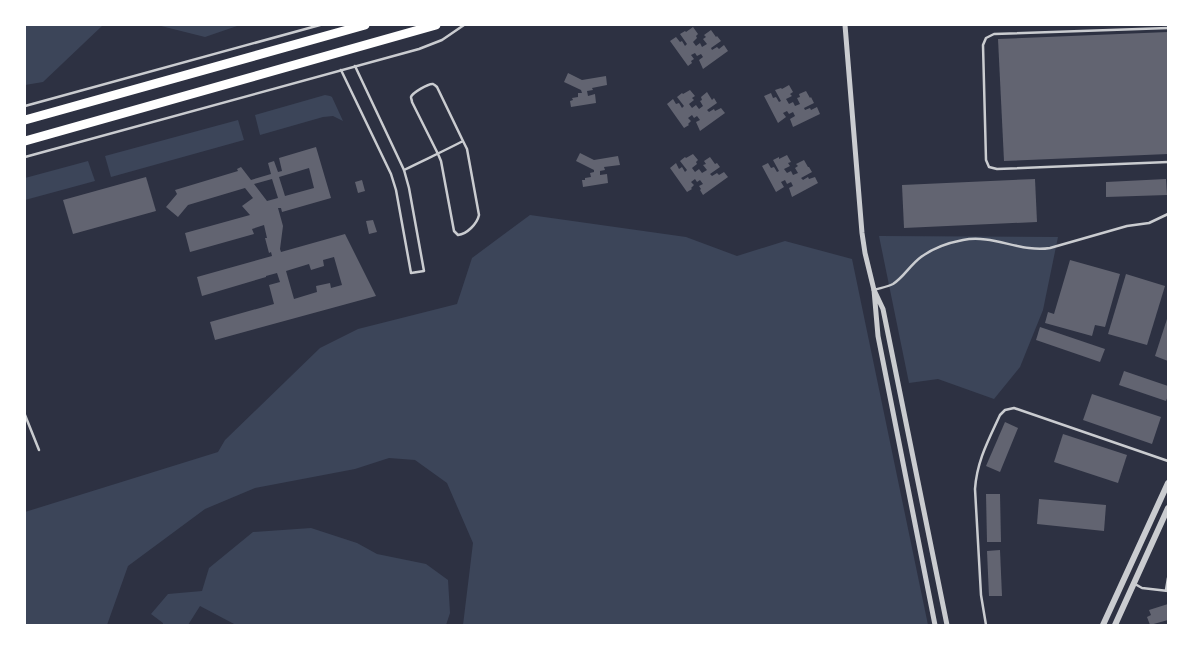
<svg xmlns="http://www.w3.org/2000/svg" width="1193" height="650" font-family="'DM Sans',sans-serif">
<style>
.green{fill:#3c4559}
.building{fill:#626471;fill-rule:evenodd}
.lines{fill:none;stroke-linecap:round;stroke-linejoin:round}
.service{stroke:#caccd0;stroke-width:2.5}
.minor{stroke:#caccd0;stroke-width:5}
.tertiary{stroke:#caccd0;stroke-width:6}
.primary{stroke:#fff;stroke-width:9}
</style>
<rect width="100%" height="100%" fill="#2d3142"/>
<g class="green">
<polygon points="25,25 103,25 43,82 25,85"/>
<polygon points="157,25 240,25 205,37"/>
<polygon points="325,95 330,96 332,97 343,121 333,116 323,117 260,135 255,115"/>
<polygon points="238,120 244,140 111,177 105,156"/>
<polygon points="88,161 95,181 25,200 25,178"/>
<polygon points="530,215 686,237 737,256 785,241 852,259 928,625 463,625 473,543 447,483 415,460 389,458 355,469 255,488 205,509 128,566 107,625 25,625 25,512 218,452 225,440 320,348 358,329 457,304 472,258"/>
<polygon points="879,236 1058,237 1043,310 1020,367 994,399 938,379 909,383"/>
<polygon points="311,528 357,543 377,554 426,564 448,580 450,613 446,625 236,625 200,606 188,625 163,625 163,623 151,614 168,594 202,591 209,568 253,532"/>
</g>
<g class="building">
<polygon points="693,27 698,34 696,36 697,38 693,42 696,46 700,43 702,47 707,44 703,39 706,37 704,35 711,30 716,37 717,36 721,41 711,48 712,50 717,47 719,49 724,45 728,51 703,69 699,60 703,57 701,54 697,56 695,53 691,55 694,59 691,61 692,63 688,66 670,41 676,37 680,42 682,41 685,46 687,44 680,34 685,31 686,32"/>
<polygon points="1168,32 1168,154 1004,161 998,39"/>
<polygon points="568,73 582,80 606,76 607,85 592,88 593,90 587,91 588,96 595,94 596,103 571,107 570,101 573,100 572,98 578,97 578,93 582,93 581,90 564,82"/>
<polygon points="789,85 793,92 790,94 792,96 786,99 789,104 793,102 795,106 800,104 797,98 800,97 799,94 806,91 810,98 811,97 814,103 804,108 805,110 810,108 811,110 817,107 820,114 793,127 790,119 795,116 793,112 789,114 787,111 783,113 786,117 778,123 764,96 771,93 773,98 776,97 779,102 781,101 775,90 781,88 782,89"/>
<polygon points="690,90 695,96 692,98 694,100 689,104 692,108 696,105 699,109 703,106 700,101 702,100 701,97 707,92 712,100 714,98 717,103 707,110 709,112 714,109 715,111 721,108 725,113 700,131 696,122 700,120 697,116 694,118 692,115 688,118 691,121 688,124 689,125 684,128 667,104 673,99 676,104 679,103 682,108 684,106 677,97 682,93 683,94"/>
<path d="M316,147L331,198L282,212L281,208H278L283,226L280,249L281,252L345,234L376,296L215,340L210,322L274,304L269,285L280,282L277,273L266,276V277L202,296L197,277L272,256L271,252L269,253L265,238H267L264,225L252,229L254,234L190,252L185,233L250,215L242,206L253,198L245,188L188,205L178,217L166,207L177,194L175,190L238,171L237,169L241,167L251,180L271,174L268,163L274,161L278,172L282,171L279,158ZM309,168L314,188L285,196L279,177ZM272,179L278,198L267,201L254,184ZM334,257L342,285L331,288L330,283L316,286L317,292L294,299L286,271L309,264L311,270L324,266L323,260Z"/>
<polygon points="580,153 594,160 618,156 620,165 604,167 605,170 600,171 600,175 607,174 608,183 583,187 582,180 585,180 585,178 591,177 590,173 594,172 594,170 576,161"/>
<polygon points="693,154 698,160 696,162 697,164 692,168 695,172 699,169 702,173 707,170 703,165 706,164 704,161 710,157 715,164 717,163 720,167 710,174 712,176 717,173 719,175 724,172 728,177 703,195 700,190 701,189 699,186 703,184 700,180 697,182 695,179 691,182 694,185 691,188 692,189 687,192 670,168 676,163 679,169 682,167 685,172 687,170 680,161 685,157 686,158"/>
<polygon points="787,155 791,162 788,163 790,166 784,169 787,173 791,171 793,175 798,173 795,168 798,166 796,164 804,160 808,167 809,167 812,172 801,178 803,180 808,177 809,179 815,177 818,183 792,197 789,188 793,186 791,182 787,184 785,180 781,182 784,187 776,192 762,166 768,163 771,168 774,167 777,172 779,171 773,160 779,157 779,159"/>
<polygon points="146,177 156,211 73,234 63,200"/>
<polygon points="1035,179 1037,222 904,228 902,185"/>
<polygon points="1166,179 1167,195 1106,197 1106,182"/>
<polygon points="362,180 365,191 358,193 355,182"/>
<polygon points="373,220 377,232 369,234 366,221"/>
<polygon points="1070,260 1120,274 1105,327 1095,325 1092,336 1045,323 1048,312 1054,314"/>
<polygon points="1126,274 1165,286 1147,345 1108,334"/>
<polygon points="1168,316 1168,361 1155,356"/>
<polygon points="1040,327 1105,349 1100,362 1036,340"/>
<polygon points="1124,371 1168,386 1168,396 1166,401 1119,385"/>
<polygon points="1092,394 1161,417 1152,444 1083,420"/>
<polygon points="1005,422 1018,428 1000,472 986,466"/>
<polygon points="1063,434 1127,455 1118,483 1054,462"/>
<polygon points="986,494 1000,494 1001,542 987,542"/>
<polygon points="1039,499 1106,505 1104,531 1037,524"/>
<polygon points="1000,550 1002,596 989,596 987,551"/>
<polygon points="1168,604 1168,620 1150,625 1147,617 1151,615 1149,610"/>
</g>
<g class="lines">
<g class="service">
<polyline points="1168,28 994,34 986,38 983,45 986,160 989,167 997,169 1168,162"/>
<polyline points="341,70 391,174 396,190 411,273 424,271 409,188 404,170 355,66"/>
<polyline points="25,106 320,25"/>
<polyline points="25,157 419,49 442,40 464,25"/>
<path d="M404,170C424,160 444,151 463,141L437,87C436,86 435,85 433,84C429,83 412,93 411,97C411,99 412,100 412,102L438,154L441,161L454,231L458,235C467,234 477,224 479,215L467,149L463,141"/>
<path d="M874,290C880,288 887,287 893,284C904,277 910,265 921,257C933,248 947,243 963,240C993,234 1021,253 1050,248L1127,226L1149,223L1168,214"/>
<polyline points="25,415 39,450"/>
<polyline points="1135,584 1142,588 1168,591"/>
<polyline points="1166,590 1168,578"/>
<path d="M986,625L981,595L975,489C977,461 988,441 1000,415L1005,410L1014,408L1168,461"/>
</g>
<g class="minor">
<polyline points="845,25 862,233 865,253 874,290"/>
<polyline points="935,625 878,336 874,290 883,309 947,625"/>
</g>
<g class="tertiary">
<polyline points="1103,625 1168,483"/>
<polyline points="1115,625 1168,508"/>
</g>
<g class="primary">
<polyline points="25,120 365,25"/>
<polyline points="25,141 436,25"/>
</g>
</g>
<rect width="1193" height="650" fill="none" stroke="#ffffff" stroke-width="52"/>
</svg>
